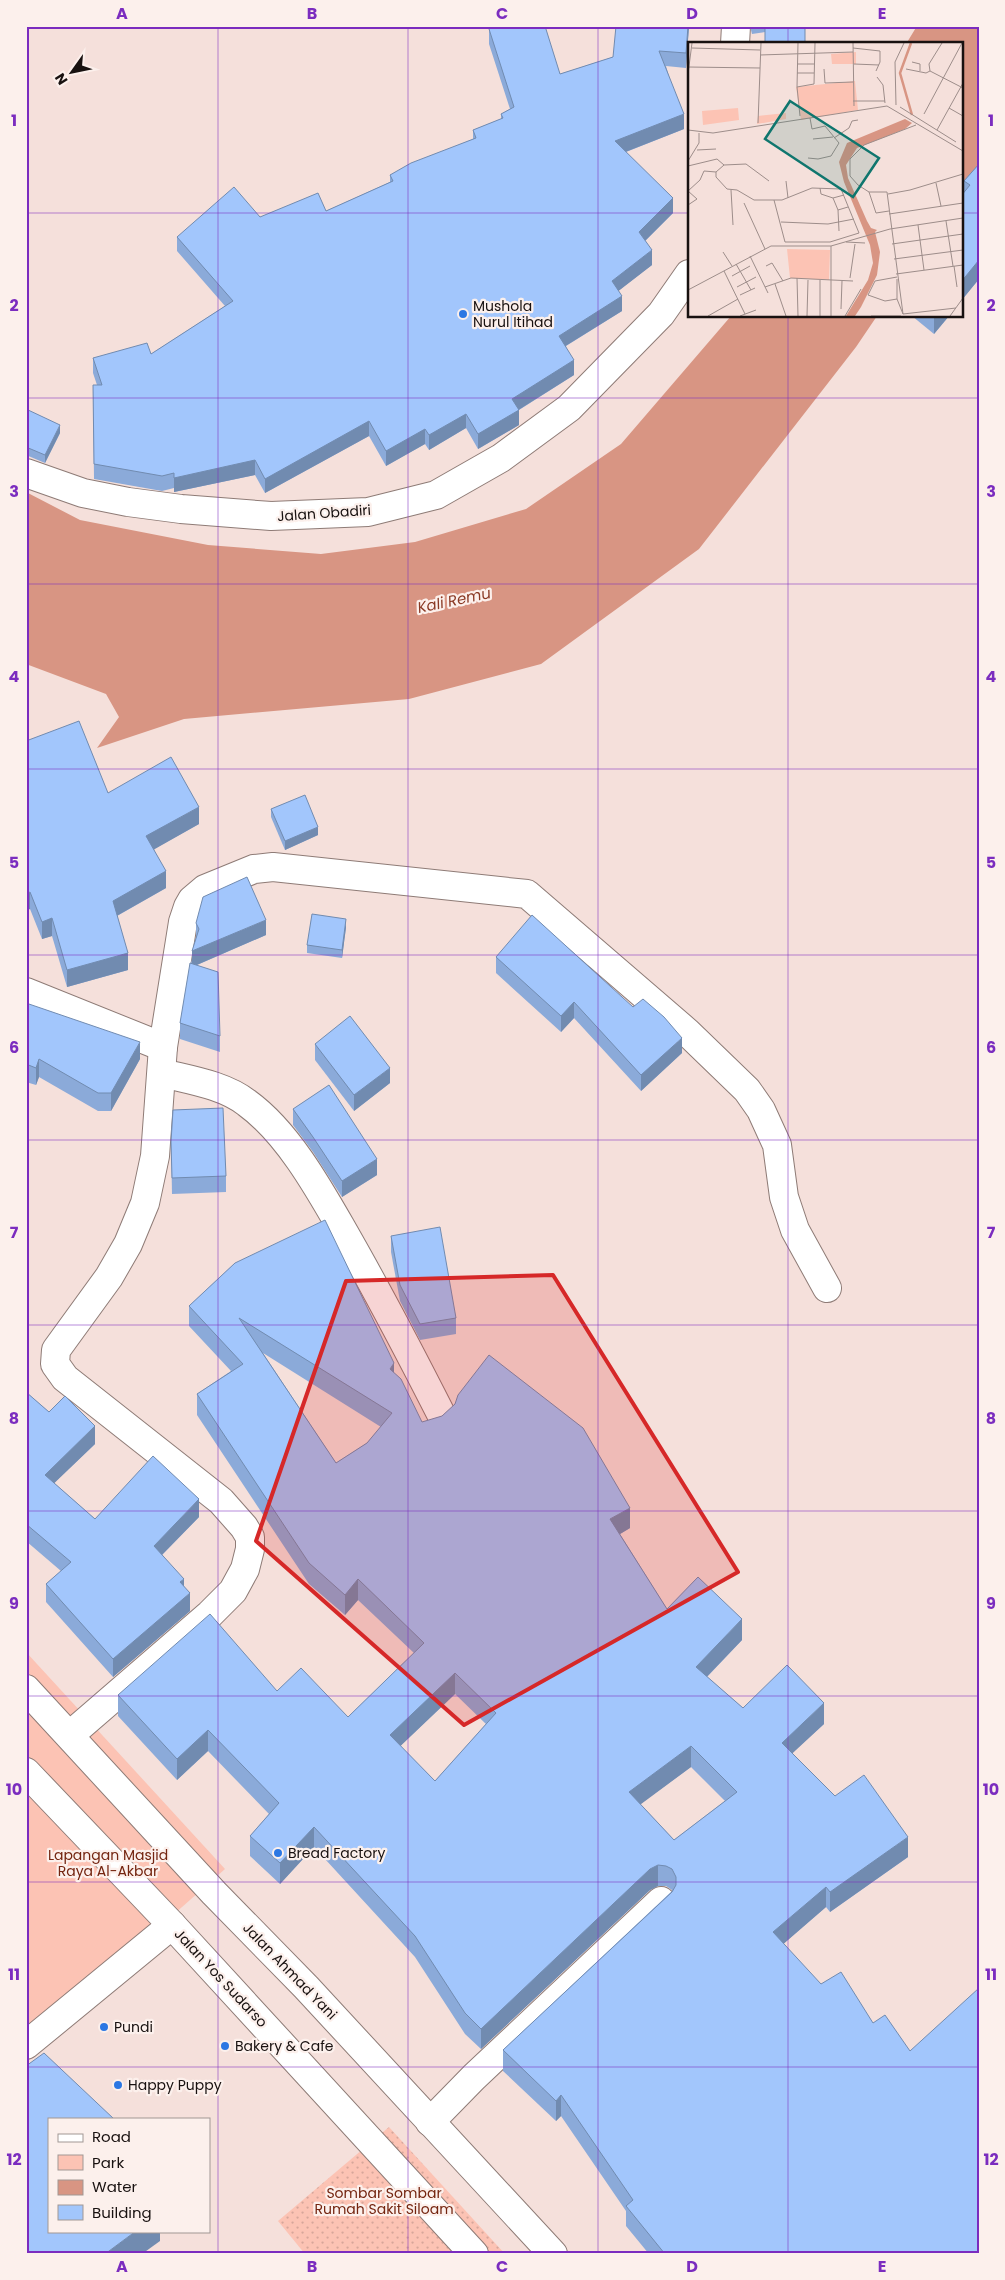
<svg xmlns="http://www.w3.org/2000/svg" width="1005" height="2280" font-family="Poppins,sans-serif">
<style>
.grass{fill:url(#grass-dots)}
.park{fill:#fcc3b4}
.water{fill:#d89583}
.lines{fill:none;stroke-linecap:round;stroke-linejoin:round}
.minor-casing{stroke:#8e7b76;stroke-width:30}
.highway-casing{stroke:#8e7b76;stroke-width:30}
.minor{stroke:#fff;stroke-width:28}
.highway{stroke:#fff;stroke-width:28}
.wall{fill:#8baad9;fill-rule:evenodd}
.shaded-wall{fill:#718bb0}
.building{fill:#a2c6fc;stroke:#718bb0;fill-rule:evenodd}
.marked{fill:#d62828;fill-opacity:0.2;stroke:#d62828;stroke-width:4;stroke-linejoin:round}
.grid{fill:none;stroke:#7b2cbf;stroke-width:1;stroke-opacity:0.55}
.poi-dot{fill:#2c77e3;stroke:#fcf0ec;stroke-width:2}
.labels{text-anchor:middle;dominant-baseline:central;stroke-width:4.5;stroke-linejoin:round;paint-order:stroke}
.poi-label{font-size:14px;fill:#181110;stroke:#fcf0ec;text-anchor:start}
.street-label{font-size:14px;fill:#181110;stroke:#fcf0ec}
.park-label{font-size:14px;fill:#742510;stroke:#fcf0ec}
.water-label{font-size:15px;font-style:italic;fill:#8a3924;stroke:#fcf0ec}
.inset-river{fill:none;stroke:#d89583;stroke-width:2.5}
.inset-road{fill:none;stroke:#9d8d8a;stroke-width:1}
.view{fill:#0f766e;fill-opacity:0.15;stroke:#0f766e;stroke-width:2.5}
.inset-edge{fill:none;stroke:#181110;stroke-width:2.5}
.neatline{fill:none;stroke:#7b2cbf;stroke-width:2}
.grid-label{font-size:16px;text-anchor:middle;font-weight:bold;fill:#7b2cbf}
</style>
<defs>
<pattern id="grass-dots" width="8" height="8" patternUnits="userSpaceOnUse" patternTransform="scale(1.25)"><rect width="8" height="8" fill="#fcc3b4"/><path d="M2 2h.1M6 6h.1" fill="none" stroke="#d7a69a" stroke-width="1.8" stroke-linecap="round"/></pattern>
</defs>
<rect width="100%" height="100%" fill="#f5e0db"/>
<polygon class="grass" points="389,2127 505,2254 305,2254 278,2221"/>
<polygon class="park" points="26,1652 225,1869 26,2045"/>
<g class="water">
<polygon points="917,26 979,26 979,166 961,192 961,44 906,44"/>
<polygon points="731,316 877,316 856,347 699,549 541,664 409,699 184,719 97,748 119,717 106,694 26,664 26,492 80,520 208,545 321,554 415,542 526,509 621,444"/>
</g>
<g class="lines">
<g class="minor-casing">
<g id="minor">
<polyline points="735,44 736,26"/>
<polyline points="26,473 83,493 128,502 181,509 271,516 368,512 436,495 501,458 569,408 661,314 689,274"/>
<polyline points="26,992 163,1047"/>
<path d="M162,1073C190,1080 224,1085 247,1103C287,1132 318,1187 342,1229C377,1290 410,1353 442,1416"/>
<polyline points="70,1735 210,1614 233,1591 245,1569 250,1549 250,1537 244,1527 221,1501 65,1378 55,1364 56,1350 109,1277 128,1244 145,1203 155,1156 163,1047 183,922 188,907 192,900 205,889 254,869 273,867 527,894 687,1032 747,1090 761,1110 777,1145 784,1197 795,1230 827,1288"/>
<polyline points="26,2045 172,1925"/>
<polyline points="430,2122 474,2077 661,1901"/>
</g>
</g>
<g class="highway-casing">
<g id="highway">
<polyline points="26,1689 214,1893 306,1987 553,2254"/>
<polyline points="26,1772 172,1925 474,2254"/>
</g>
</g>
<use href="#minor" class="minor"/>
<use href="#highway" class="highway"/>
</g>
<g class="wall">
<polygon points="489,26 560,74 613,57 689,26 686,68 666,66 684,129 626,152 673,213 645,241 652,265 618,291 622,311 566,346 574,375 519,410 519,425 478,449 466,428 429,450 425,444 386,466 369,436 265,493 255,475 174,492 174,488 162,491 94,479 93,385 97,385 93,373 93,358 151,354 225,306 177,251 177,237 260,217 326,211 390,182 390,175 473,139 473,130 501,119 501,114 510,109 489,44"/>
<polygon points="750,26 805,26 752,34"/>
<polygon points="979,164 979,279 961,301 961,196 964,192 964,181"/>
<polygon points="912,316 949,316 934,334"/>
<polygon points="26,409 60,433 45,463 26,455"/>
<polygon points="26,741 108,793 199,824 154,849 166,888 117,916 128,970 67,987 52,936 42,939 30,909"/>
<polygon points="271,809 318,835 285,850 271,817"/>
<polygon points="196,923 266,935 197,965 220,1036 220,1052 180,1039 180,1023 196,937"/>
<polygon points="346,927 342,958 307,953 307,945"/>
<polygon points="496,957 633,1007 682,1053 641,1091 574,1018 561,1032 496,973"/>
<polygon points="26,1003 140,1059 111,1111 98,1111 39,1077 36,1085 26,1082"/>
<polygon points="315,1044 390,1083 354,1111 315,1060"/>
<polygon points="293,1109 377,1175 342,1197 313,1152 293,1125"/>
<polygon points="171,1142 226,1176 226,1192 172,1194"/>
<polygon points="391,1236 456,1318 456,1334 420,1340 400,1301 391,1252"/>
<path d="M235,1263L394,1373L422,1422L630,1528L620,1534L667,1609L742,1640L707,1677L743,1708L824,1724L792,1753L835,1796L908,1857L830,1912L826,1907L783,1944L979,2254H649L626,2226V2211L561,2116L556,2121L503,2071V2050L672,1891V1890L666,1886H658L650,1890L481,2049L465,2034L415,1957L314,1847L280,1884L250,1856V1836L269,1814L208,1751L177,1780L118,1716V1695L277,1691L348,1717L414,1653L358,1600L345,1615L309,1584L197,1415V1394L231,1371L189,1326V1306ZM263,1353L381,1427L367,1443L336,1463ZM455,1694L486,1724L435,1781L400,1746ZM691,1767L725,1801L674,1840L640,1804Z"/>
<polygon points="26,1392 49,1412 95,1444 54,1483 95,1519 199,1517 162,1555 184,1586 190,1611 113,1677 46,1602 46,1584 61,1571 26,1541"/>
</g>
<g class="shaded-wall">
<polygon points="688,26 689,26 686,68 686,53"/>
<polygon points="684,114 684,129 615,156 615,141"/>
<polygon points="673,198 673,213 639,247 639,232"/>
<polygon points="652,250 652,265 612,296 612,281"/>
<polygon points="979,260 979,279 961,301 961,282"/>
<polygon points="622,296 622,311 559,350 559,336"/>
<polygon points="934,316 949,316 934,334"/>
<polygon points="574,360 574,375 512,414 512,399"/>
<polygon points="519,410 519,425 478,449 478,434"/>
<polygon points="466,414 466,428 429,450 429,435"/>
<polygon points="369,421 369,436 265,493 265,479"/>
<polygon points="60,425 60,433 45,463 45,455"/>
<polygon points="425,429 425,444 386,466 386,451"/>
<polygon points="255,460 255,475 174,492 174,478"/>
<polygon points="199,807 199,824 146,854 146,836"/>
<polygon points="318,827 318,835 285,850 285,841"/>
<polygon points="166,871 166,888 113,918 113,901"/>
<polygon points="30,892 30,909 26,911 26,894"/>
<polygon points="52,918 52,936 42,939 42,922"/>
<polygon points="346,919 346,927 342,958 342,950"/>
<polygon points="266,920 266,935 192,967 192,951"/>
<polygon points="128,953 128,970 67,987 67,970"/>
<polygon points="574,1002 574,1018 561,1032 561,1016"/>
<polygon points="682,1038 682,1053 641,1091 641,1075"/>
<polygon points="140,1042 140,1059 111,1111 111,1093"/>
<polygon points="39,1059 39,1077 36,1085 36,1068"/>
<polygon points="390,1068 390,1083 354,1111 354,1095"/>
<polygon points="29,1158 29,1175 26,1177 26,1160"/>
<polygon points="377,1159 377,1175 342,1197 342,1181"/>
<polygon points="394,1363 394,1384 390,1369"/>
<polygon points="95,1426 95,1444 45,1492 45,1475"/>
<polygon points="199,1499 199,1517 154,1563 154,1546"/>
<polygon points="630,1508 630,1528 610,1540 610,1519"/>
<polygon points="184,1579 184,1596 180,1582"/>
<polygon points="358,1579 358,1600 345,1615 345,1595"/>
<polygon points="190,1593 190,1611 113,1677 113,1659"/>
<polygon points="742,1619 742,1640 696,1688 696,1667"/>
<polygon points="455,1673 455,1694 390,1756 390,1735"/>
<polygon points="824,1703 824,1724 782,1763 782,1743"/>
<polygon points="208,1730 208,1751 177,1780 177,1759"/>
<polygon points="691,1746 691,1767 629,1813 629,1792"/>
<polygon points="314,1827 314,1847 280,1884 280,1863"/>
<polygon points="908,1837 908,1857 830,1912 830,1892"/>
<polygon points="658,1865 658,1886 650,1890 481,2049 481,2029 650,1869"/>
<polygon points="826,1887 826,1907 773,1953 773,1932"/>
<polygon points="561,2095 561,2116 556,2121 556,2101"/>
<polygon points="136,2231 160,2231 160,2241 142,2254 105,2254"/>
</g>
<g class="building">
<polygon points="489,26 545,26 560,74 613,57 616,26 688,26 686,53 659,51 684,114 615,141 673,198 639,232 652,250 612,281 622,296 559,336 574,360 512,399 519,410 478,434 466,414 429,435 425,429 386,451 369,421 265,479 255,460 174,478 174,473 162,476 94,464 93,385 102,385 93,358 147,343 151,354 233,301 177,237 234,187 260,217 318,193 326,211 393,181 390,175 411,163 476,138 473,130 503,118 501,114 514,107 489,29"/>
<rect x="765" y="26" width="40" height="18"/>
<polygon points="979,164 979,260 961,282 961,196 970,185 964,181"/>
<polygon points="26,409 60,425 45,455 26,447"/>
<polygon points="79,721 108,793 171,757 199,807 146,836 166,871 113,901 128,953 67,970 52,918 42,922 30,892 26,894 26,741"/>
<polygon points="305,795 318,827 285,841 271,809"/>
<polygon points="247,877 266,920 192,951 199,929 196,923 203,897"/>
<polygon points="312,914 346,919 342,950 307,945"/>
<polygon points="532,915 633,1007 643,999 664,1017 682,1038 641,1075 574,1002 561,1016 496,957"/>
<polygon points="190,963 218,972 220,1036 180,1023"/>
<polygon points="26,1003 140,1042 111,1093 98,1093 39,1059 36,1068 26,1064"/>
<polygon points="350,1016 390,1068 354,1095 315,1044"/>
<polygon points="329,1085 377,1159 342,1181 313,1137 293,1109"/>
<polygon points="223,1108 226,1176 172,1178 171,1142 173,1110"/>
<path d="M325,1220L394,1363L390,1369L401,1379L422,1422L442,1416L455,1404L458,1395L489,1355L583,1428L630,1508L610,1519L667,1609L698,1577L742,1619L696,1667L743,1708L787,1665L824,1703L782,1743L835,1796L864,1775L908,1837L830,1892L826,1887L773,1932L821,1984L841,1972L873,2023L885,2015L910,2051L979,1988V2254H665L626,2206L633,2200L561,2095L556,2101L503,2050L672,1892L676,1885V1877L672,1869L666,1866L658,1865L650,1869L481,2029L465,2013L415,1936L314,1827L280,1863L250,1836L279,1803L208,1730L177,1759L118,1695L210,1614L277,1691L301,1668L348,1717L424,1643L358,1579L345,1595L309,1563L197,1394L243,1364L189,1306L235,1263ZM239,1318L392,1413L367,1443L336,1463ZM455,1673L496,1713L435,1781L390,1735ZM691,1746L737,1792L674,1840L629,1792Z"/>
<polygon points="440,1227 456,1318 420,1324 400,1285 391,1236"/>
<polygon points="26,1392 49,1412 65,1396 95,1426 45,1475 95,1519 153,1456 199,1499 154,1546 184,1579 180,1582 190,1593 113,1659 46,1584 71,1562 26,1524"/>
<polygon points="44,2053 114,2119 49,2119 49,2231 136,2231 105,2254 26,2254 26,2066"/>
</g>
<path class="marked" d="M553,1275L738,1572L464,1725L256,1541L346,1281Z"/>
<path class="grid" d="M218,26V2254M408,26V2254M598,26V2254M788,26V44M26,213H689M961,213H979M788,316V2254M26,398H979M26,584H979M26,769H979M26,955H979M26,1140H979M26,1325H979M26,1511H979M26,1696H979M26,1882H979M26,2067H979"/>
<g class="poi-dot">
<circle cx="463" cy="314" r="5"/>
<circle cx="278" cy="1853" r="5"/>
<circle cx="104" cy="2027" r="5"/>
<circle cx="225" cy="2046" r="5"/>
<circle cx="118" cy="2085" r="5"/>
</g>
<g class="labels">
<g class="poi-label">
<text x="473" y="306">Mushola<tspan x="473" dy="16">Nurul Itihad</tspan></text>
<text x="288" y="1853">Bread Factory</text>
<text x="114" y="2027">Pundi</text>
<text x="235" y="2046">Bakery &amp; Cafe</text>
<text x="128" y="2085">Happy Puppy</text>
</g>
<g class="street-label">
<text transform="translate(324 513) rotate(-4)">Jalan Obadiri</text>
<text transform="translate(290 1971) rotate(46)">Jalan Ahmad Yani</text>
<text transform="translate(221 1978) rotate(47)">Jalan Yos Sudarso</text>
</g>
<g class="park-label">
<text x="108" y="1855">Lapangan Masjid<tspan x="108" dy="16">Raya Al-Akbar</tspan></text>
<text x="384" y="2193">Sombar Sombar<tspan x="384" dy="16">Rumah Sakit Siloam</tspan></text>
</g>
<g class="water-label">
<text transform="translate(454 600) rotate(-12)">Kali Remu</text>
</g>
</g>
<g transform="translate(688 42)">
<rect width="275" height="275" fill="#f5e0db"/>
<path d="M98,71V77L69,82L70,74Z" fill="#fcc3b4"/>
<path d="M168,10V22H144L143,12ZM167,39L170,68L113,78L108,45ZM50,66L51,78L15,83L14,69ZM99,207L142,208L141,238L102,236Z" fill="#fcc3b4"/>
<path d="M217,77L224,81L217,87L169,106L158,123L160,136L179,179L183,186L189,188L187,190L192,210L189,233L173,265L167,274H158L180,238L185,221L182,203L156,140L151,120L159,101Z" fill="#d89583"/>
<path class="inset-river" d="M223,1L212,31L224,73"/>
<path class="inset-road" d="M110,1L109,45L112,74M165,1L166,64M4,6L72,8M165,6L192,9V20L188,29M72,13L165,10M224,20L232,22V29M109,22H126M166,22L191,23M0,25L72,26M136,27L137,41L165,40M218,27L238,31L242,29M242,29L275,46M242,29L241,22L254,1M109,31H126M0,32L4,1M189,35L195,43L197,61M109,45L126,42L127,1M165,59H197M208,63L207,20L216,1M212,65L268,100M261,66L275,74M236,72L274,1M70,81L73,1M0,88L25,91L199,64L275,109M249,88L275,41M146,96L161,86L164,79L170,78M125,97L145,95M9,108L28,107M120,116L130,117L143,114L151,101L137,84L124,87L122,76M0,119L11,101V91M36,123L58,122L81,139M0,124L29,117L36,123L28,130L16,129L12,138L0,149L9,157L0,163M28,130V135L39,147L49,148L66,158H94L124,146L153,147L171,191L142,200H97M98,139L100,156M248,141L253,164M132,146L133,152L145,156L156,153M43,148L45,183M181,150L188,171L201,169M199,150H181L170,143L162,134V117L176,103L228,83M199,150L215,272M200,152L222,148L275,132M145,156L150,168L160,165M86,158L97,200M56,161L77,207M150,168L151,189M201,172L275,161M258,179L265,224M93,180L140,182L166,177M230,183L236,228M158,200L177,201M204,202L275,192M35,210L44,224M62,214L80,251M206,217L275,208M48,222L63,248M78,224L84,221L95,239M266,224L269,245M36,229L57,272M208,232L275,223M44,234L62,224M209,235L187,239L180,253L197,259L209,257M109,236L110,274M162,236L167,202M209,237V257L215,272M87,242L98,274M49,245L68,235M77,245L103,236L165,239M0,248L83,204H143L202,187L275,176M52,253L67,246M153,267L154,239M215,272L268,266M20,274L50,257M52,274L68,268M119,274L120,238M132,274V238M143,274V204M157,274L173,247M183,274H213M262,274L275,256"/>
<path class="view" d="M102,59L191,116L165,155L77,97Z"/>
<rect width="275" height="275" class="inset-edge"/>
</g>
<rect width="1005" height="2280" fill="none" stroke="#fcf0ec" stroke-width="55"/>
<rect x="48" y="2118" width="162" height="115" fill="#fcf0ec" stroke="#a19794"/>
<rect x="58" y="2134" width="25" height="8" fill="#ffffff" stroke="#a19794"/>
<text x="92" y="2142" font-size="15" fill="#181110">Road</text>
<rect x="58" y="2155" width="25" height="15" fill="#fcc3b4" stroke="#a19794"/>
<text x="92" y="2168" font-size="15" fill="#181110">Park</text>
<rect x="58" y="2180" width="25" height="15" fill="#d89583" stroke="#a19794"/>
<text x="92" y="2192" font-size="15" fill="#181110">Water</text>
<rect x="58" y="2205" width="25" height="15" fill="#a2c6fc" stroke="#a19794"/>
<text x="92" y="2218" font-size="15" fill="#181110">Building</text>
<g transform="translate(72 72) rotate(237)" stroke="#fcf0ec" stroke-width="4" paint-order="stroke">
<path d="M0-4L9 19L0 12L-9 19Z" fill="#181110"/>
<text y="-8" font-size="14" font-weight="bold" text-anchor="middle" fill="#181110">N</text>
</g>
<rect x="28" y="28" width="950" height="2224" class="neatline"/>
<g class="grid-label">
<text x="122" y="19">A</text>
<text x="312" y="19">B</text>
<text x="502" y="19">C</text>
<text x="692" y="19">D</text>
<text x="882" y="19">E</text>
<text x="14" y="126">1</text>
<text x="991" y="126">1</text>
<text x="14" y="311">2</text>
<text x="991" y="311">2</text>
<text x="14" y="497">3</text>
<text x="991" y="497">3</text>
<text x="14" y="682">4</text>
<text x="991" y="682">4</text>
<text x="14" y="868">5</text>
<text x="991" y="868">5</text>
<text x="14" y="1053">6</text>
<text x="991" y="1053">6</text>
<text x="14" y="1238">7</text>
<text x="991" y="1238">7</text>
<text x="14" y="1424">8</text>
<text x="991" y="1424">8</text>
<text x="14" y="1609">9</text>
<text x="991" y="1609">9</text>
<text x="14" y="1795">10</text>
<text x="991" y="1795">10</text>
<text x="14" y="1980">11</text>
<text x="991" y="1980">11</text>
<text x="14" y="2165">12</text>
<text x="991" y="2165">12</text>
<text x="122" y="2272">A</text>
<text x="312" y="2272">B</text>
<text x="502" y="2272">C</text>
<text x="692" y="2272">D</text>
<text x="882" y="2272">E</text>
</g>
</svg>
